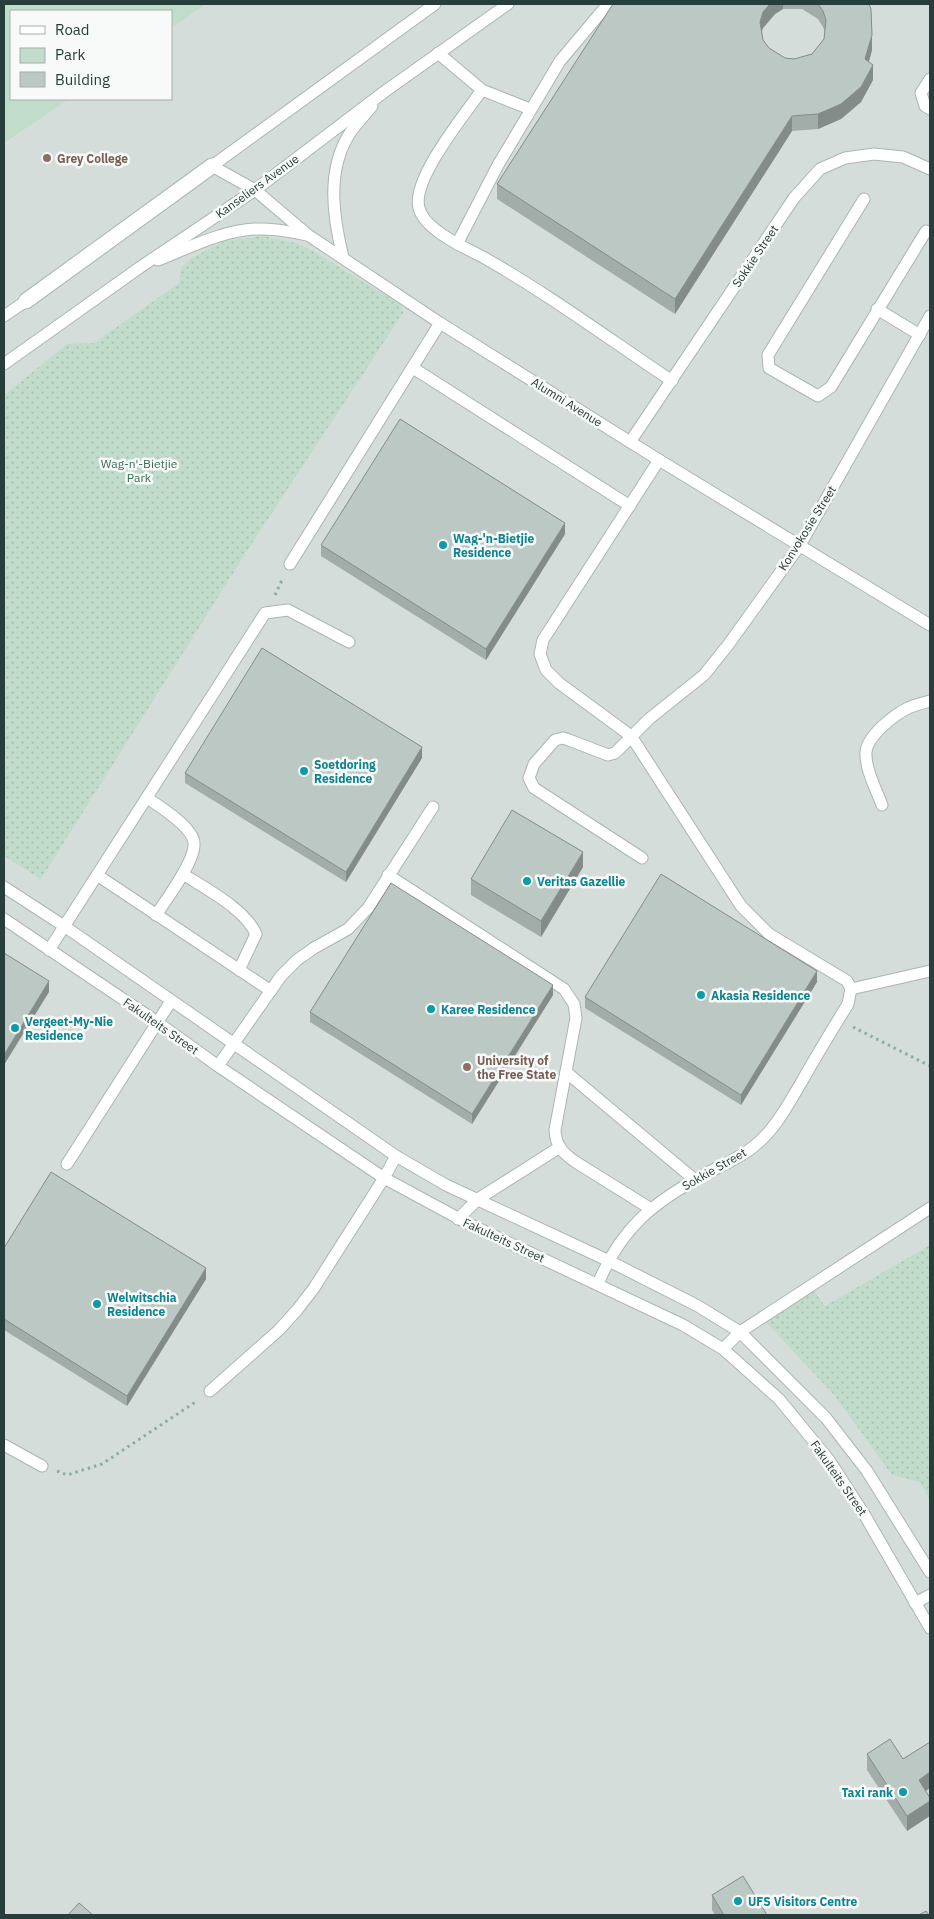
<svg xmlns="http://www.w3.org/2000/svg" width="934" height="1919" font-family="'IBM Plex Sans',sans-serif">
<style>
.built{fill:#d5ddda;fill-rule:evenodd}
.green{fill:url(#green-dots)}
.pitch{fill:#c2dccb}
.lines{fill:none;stroke-linecap:round;stroke-linejoin:round}
.service-casing{stroke:#aab6b2;stroke-width:13}
.minor-casing{stroke:#aab6b2;stroke-width:17}
.path{stroke:#8bada5;stroke-width:3;stroke-dasharray:2.5 4;stroke-linecap:butt}
.service{stroke:#fff;stroke-width:11}
.minor{stroke:#fff;stroke-width:15}
.wall{fill:#a2aca9;fill-rule:evenodd}
.shaded-wall{fill:#848c89}
.building{fill:#bcc8c4;stroke:#848c89}
.education-dot{fill:#8d6e63;stroke:#f7faf9;stroke-width:2}
.culture-dot{fill:#0f9aa8;stroke:#f7faf9;stroke-width:2}
.labels{text-anchor:middle;dominant-baseline:central;stroke-width:5;stroke-linejoin:round;paint-order:stroke}
.education-label{font-size:12px;font-weight:bold;fill:#785e54;stroke:#f7faf9;text-anchor:start}
.street-label{font-size:12px;fill:#273e3a;stroke:#f7faf9}
.park-label{font-size:12px;fill:#367051;stroke:#f7faf9}
.culture-label{font-size:12px;font-weight:bold;fill:#0d838f;stroke:#f7faf9;text-anchor:start}
</style>
<defs>
<pattern id="green-dots" width="8" height="8" patternUnits="userSpaceOnUse" patternTransform="scale(1.25)"><rect width="8" height="8" fill="#c2dccb"/><path d="M2 2h.1M6 6h.1" fill="none" stroke="#a7beaf" stroke-width="1.8" stroke-linecap="round"/></pattern>
</defs>
<rect width="100%" height="100%" fill="#e7eeeb"/>
<path class="built" d="M4,4H930V1915H4ZM11,11H171V99H11Z"/>
<g class="green">
<polygon points="264,236 297,243 313,251 401,305 403,313 247,551 41,879 4,856 4,395 67,344 94,343 168,291 179,283 181,268 191,258 225,241"/>
<polygon points="930,1245 930,1500 920,1482 892,1475 835,1396 761,1317 812,1288 825,1306"/>
</g>
<polygon class="pitch" points="4,4 206,4 171,28 171,11 11,11 11,99 69,99 4,143"/>
<g class="lines">
<g class="service-casing">
<g id="service">
<polyline points="435,4 212,166 255,190 308,235 440,323 659,460 930,625"/>
<polyline points="438,53 482,90 530,109"/>
<polyline points="930,79 921,93 925,106 930,109"/>
<path d="M482,90C465,114 411,180 419,208C424,229 463,247 481,256C547,293 609,339 672,381"/>
<polyline points="864,199 768,355 769,368 818,396 831,387 926,231"/>
<polyline points="457,244 498,165 560,61 608,4"/>
<path d="M343,257C333,217 326,170 350,133C356,124 365,115 372,106"/>
<path d="M158,260C186,249 215,234 245,230C266,227 287,231 307,235"/>
<polyline points="877,309 920,335"/>
<polyline points="4,316 26,301"/>
<polyline points="4,364 139,268 255,190 384,92 508,4"/>
<polyline points="413,368 630,506"/>
<polyline points="630,442 794,198 820,169 845,158 874,154 903,157 930,169"/>
<polyline points="290,564 440,323"/>
<path d="M147,798C159,806 193,827 194,843C196,860 166,900 156,915"/>
<path d="M882,805C876,789 865,769 866,752C867,736 894,715 908,708C915,705 923,703 930,701"/>
<polyline points="642,858 534,788 529,778 534,764 555,740 563,738 569,740 608,755 615,753 649,719 704,675 728,645 800,545 930,316"/>
<path d="M183,874C206,889 245,909 256,934L239,970"/>
<polyline points="97,875 271,991"/>
<path d="M388,875L564,989L574,1004L576,1018L555,1130C556,1146 561,1151 574,1161L651,1209"/>
<polyline points="4,887 64,926 396,1156 446,1185 607,1260 698,1306 740,1332 826,1418 867,1471 930,1572"/>
<polyline points="4,919 157,1022 218,1066 384,1178 469,1224 683,1325 723,1349 779,1399 829,1460 864,1514 930,1628"/>
<polyline points="49,950 265,613 288,610 349,642"/>
<polyline points="851,989 930,971"/>
<polyline points="218,1066 281,976 297,960 314,948 348,929 368,908 433,807"/>
<polyline points="566,1072 695,1180"/>
<polyline points="67,1164 171,1001"/>
<polyline points="458,1219 478,1199 560,1147"/>
<path d="M598,1284C621,1227 654,1202 707,1173C727,1163 750,1153 765,1136C780,1121 790,1101 801,1083C816,1056 832,1030 848,1004L851,989L847,981L769,934L741,906L631,736L559,683L546,670L540,654L543,640L659,460"/>
<polyline points="723,1349 740,1332 930,1208"/>
<polyline points="210,1391 279,1330 297,1310 314,1288 384,1178 396,1156"/>
<polyline points="4,1445 42,1466"/>
<polyline points="915,1603 930,1595"/>
</g>
</g>
<g class="minor-casing">
<polyline id="minor" points="26,301 212,166"/>
</g>
<g class="path">
<polyline points="275,595 283,578"/>
<polyline points="853,1027 930,1066"/>
<polyline points="57,1471 67,1475 102,1464 197,1401"/>
</g>
<use href="#service" class="service"/>
<use href="#minor" class="minor"/>
</g>
<g class="wall">
<path d="M713,4H869L872,50L869,62L873,80L861,102L841,119L818,129L792,131L675,314L497,199V184ZM783,9H802L818,19L823,27L825,32L824,39L812,54L794,59L785,58L769,48L763,40L762,31L763,28L775,14Z"/>
<polygon points="565,534 486,660 321,556 321,545"/>
<polygon points="422,758 346,882 185,783 185,773"/>
<polygon points="583,867 541,937 471,895 471,879"/>
<polygon points="817,982 741,1105 585,1008 585,997"/>
<polygon points="553,995 472,1124 310,1022 310,1012"/>
<polygon points="4,1248 206,1279 127,1406 4,1330"/>
<polygon points="930,1742 930,1788 926,1791 907,1831 867,1770 867,1754 903,1759"/>
<polygon points="712,1895 767,1915 715,1915 712,1910"/>
</g>
<g class="shaded-wall">
<polygon points="770,4 783,4 783,9 775,14 763,28 760,37 760,22 763,12"/>
<polygon points="872,35 872,50 865,74 865,59"/>
<polygon points="873,65 873,80 861,102 841,119 818,129 818,114"/>
<polygon points="792,116 792,131 675,314 675,299"/>
<polygon points="565,523 565,534 486,660 486,649"/>
<polygon points="422,747 422,758 346,882 346,872"/>
<polygon points="583,852 583,867 541,937 541,921"/>
<polygon points="817,971 817,982 741,1105 741,1095"/>
<polygon points="49,981 49,992 4,1065 4,1055"/>
<polygon points="553,985 553,995 472,1124 472,1114"/>
<polygon points="206,1268 206,1279 127,1406 127,1396"/>
<polygon points="930,1772 930,1788 919,1795 919,1780"/>
<polygon points="930,1801 930,1816 907,1831 907,1816"/>
</g>
<g class="building">
<polygon points="613,4 770,4 763,12 760,22 763,40 769,48 785,58 794,59 812,54 824,39 826,20 823,11 818,4 869,4 871,9 872,35 865,59 873,65 861,87 841,104 818,114 792,116 675,299 497,184"/>
<polygon points="400,419 565,523 486,649 321,545"/>
<polygon points="262,648 422,747 346,872 185,773"/>
<polygon points="512,810 583,852 541,921 471,879"/>
<polygon points="661,874 817,971 741,1095 585,997"/>
<polygon points="391,883 553,985 472,1114 310,1012"/>
<polygon points="4,953 49,981 4,1055"/>
<polygon points="51,1172 206,1268 127,1396 4,1319 4,1248"/>
<polygon points="890,1739 903,1759 930,1742 930,1772 919,1780 930,1798 930,1801 907,1816 867,1754"/>
<polygon points="743,1876 767,1915 724,1915 712,1895"/>
<polygon points="79,1903 93,1915 68,1915"/>
<polygon points="926,1911 929,1915 919,1915"/>
</g>
<g class="education-dot">
<circle cx="47" cy="158" r="5"/>
<circle cx="467" cy="1067" r="5"/>
</g>
<g class="culture-dot">
<circle cx="443" cy="545" r="5"/>
<circle cx="304" cy="771" r="5"/>
<circle cx="527" cy="881" r="5"/>
<circle cx="701" cy="995" r="5"/>
<circle cx="431" cy="1009" r="5"/>
<circle cx="15" cy="1028" r="5"/>
<circle cx="97" cy="1304" r="5"/>
<circle cx="903" cy="1792" r="5"/>
<circle cx="738" cy="1901" r="5"/>
</g>
<g class="labels">
<g class="education-label">
<text x="57" y="158">Grey College</text>
<text x="477" y="1060">University of<tspan x="477" dy="14">the Free State</tspan></text>
</g>
<g class="street-label">
<text transform="translate(257 186) rotate(-36)">Kanseliers Avenue</text>
<text transform="translate(755 256) rotate(-56)">Sokkie Street</text>
<text transform="translate(567 402) rotate(32)">Alumni Avenue</text>
<text transform="translate(807 528) rotate(-58)">Konvokosie Street</text>
<text transform="translate(161 1026) rotate(35)">Fakulteits Street</text>
<text transform="translate(714 1169) rotate(-30)">Sokkie Street</text>
<text transform="translate(504 1240) rotate(25)">Fakulteits Street</text>
<text transform="translate(839 1478) rotate(55)">Fakulteits Street</text>
</g>
<g class="park-label">
<text x="139" y="463">Wag-n'-Bietjie<tspan x="139" dy="14">Park</tspan></text>
</g>
<g class="culture-label">
<text x="453" y="538">Wag-'n-Bietjie<tspan x="453" dy="14">Residence</tspan></text>
<text x="314" y="764">Soetdoring<tspan x="314" dy="14">Residence</tspan></text>
<text x="537" y="881">Veritas Gazellie</text>
<text x="711" y="995">Akasia Residence</text>
<text x="441" y="1009">Karee Residence</text>
<text x="25" y="1021">Vergeet-My-Nie<tspan x="25" dy="14">Residence</tspan></text>
<text x="107" y="1297">Welwitschia<tspan x="107" dy="14">Residence</tspan></text>
<text x="893" y="1792" text-anchor="end">Taxi rank</text>
<text x="748" y="1901">UFS Visitors Centre</text>
</g>
</g>
<rect width="934" height="1919" fill="none" stroke="#273e3a" stroke-width="10"/>
<rect x="10" y="10" width="162" height="90" fill="#f7faf9" stroke="#a4afad"/>
<rect x="20" y="26" width="25" height="8" fill="#ffffff" stroke="#a4afad"/>
<text x="55" y="35" font-size="15" fill="#273e3a">Road</text>
<rect x="20" y="48" width="25" height="15" fill="#c2dccb" stroke="#a4afad"/>
<text x="55" y="60" font-size="15" fill="#273e3a">Park</text>
<rect x="20" y="72" width="25" height="15" fill="#bcc8c4" stroke="#a4afad"/>
<text x="55" y="85" font-size="15" fill="#273e3a">Building</text>
</svg>
